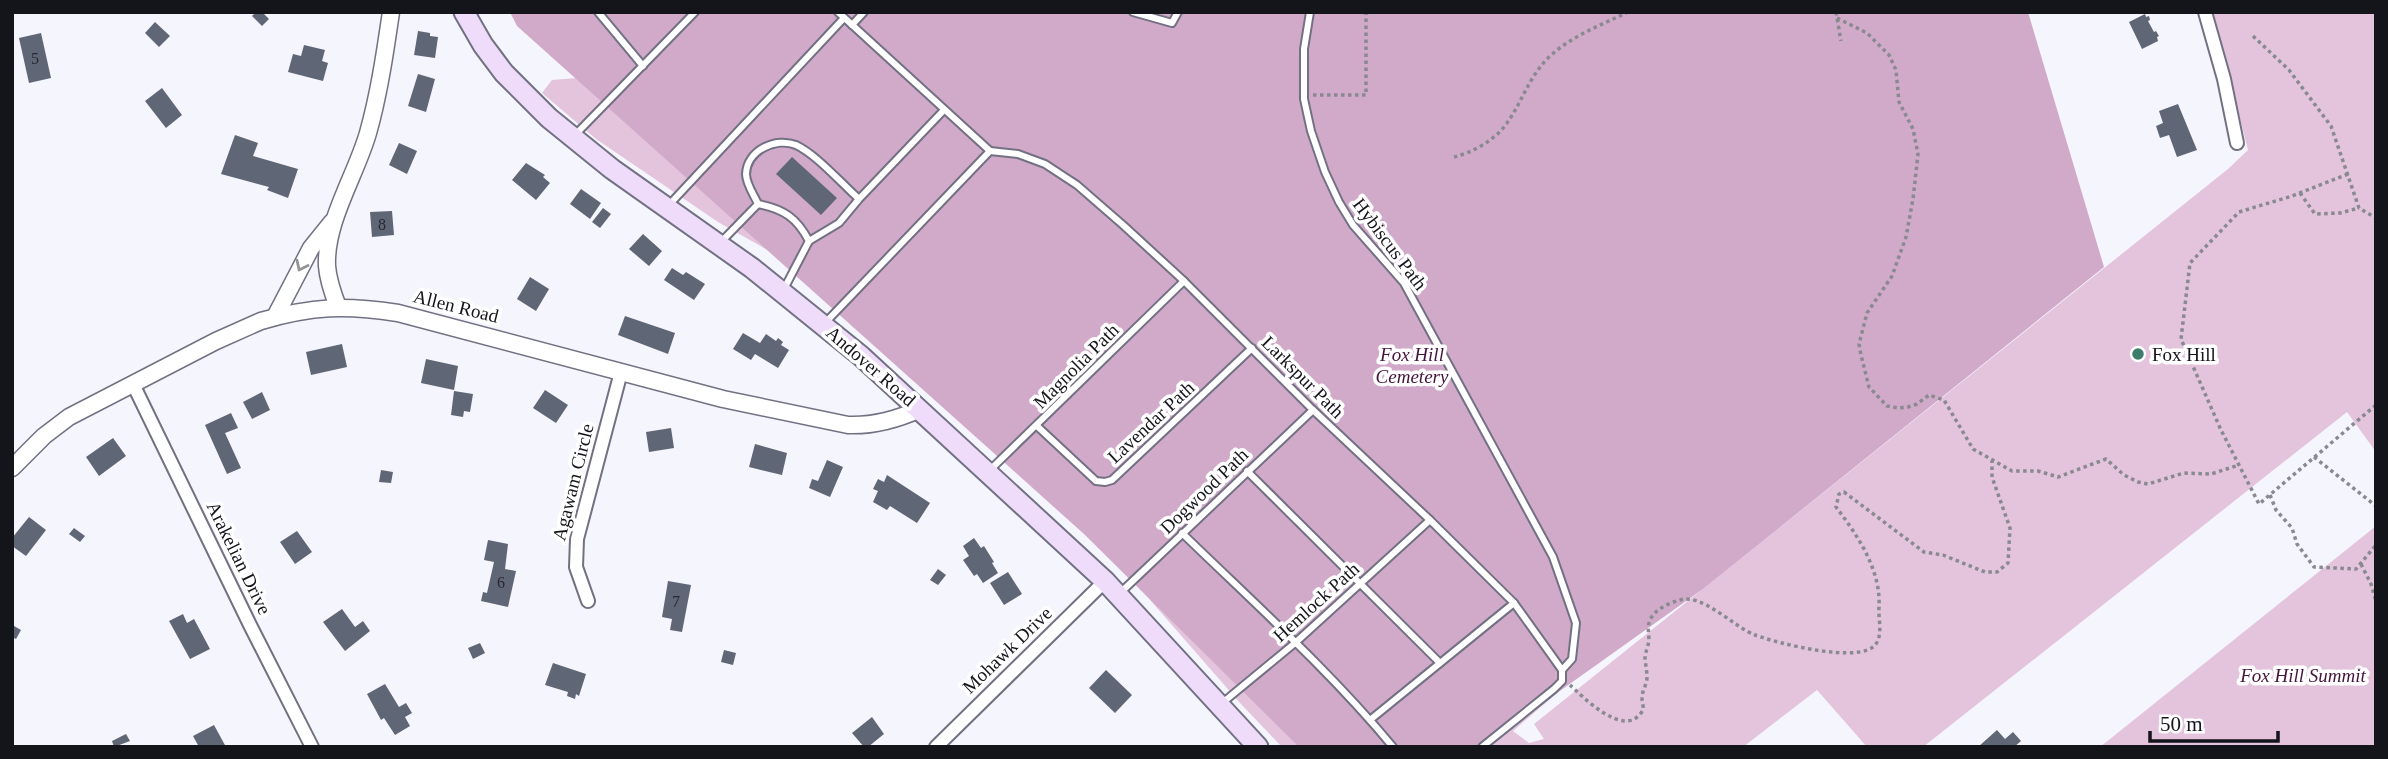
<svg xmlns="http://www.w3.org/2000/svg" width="2388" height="759" font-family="Georgia,serif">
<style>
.green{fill:#e3c4dc}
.forest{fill:#d2aac9}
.building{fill:#5f6676}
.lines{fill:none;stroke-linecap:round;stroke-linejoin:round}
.service-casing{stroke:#727183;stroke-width:10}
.minor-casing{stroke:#727183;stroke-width:16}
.tertiary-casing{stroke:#727183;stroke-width:19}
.secondary-casing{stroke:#727183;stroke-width:23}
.path{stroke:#898990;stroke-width:3.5;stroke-dasharray:3.5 3.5;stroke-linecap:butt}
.service{stroke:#fff;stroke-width:6}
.minor{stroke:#fff;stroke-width:12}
.tertiary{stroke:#fff;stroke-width:16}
.secondary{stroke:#eedcfa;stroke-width:19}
.oneway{stroke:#959598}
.poi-dot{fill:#3e7d6b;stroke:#fff;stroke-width:2.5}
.labels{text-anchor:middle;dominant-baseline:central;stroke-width:7;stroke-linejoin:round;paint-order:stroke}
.number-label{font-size:16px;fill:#272832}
.street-label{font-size:19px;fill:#14141b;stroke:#fff}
.park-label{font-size:19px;font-style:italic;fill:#44143c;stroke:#fff}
.poi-label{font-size:19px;fill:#14141b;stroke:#fff;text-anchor:start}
</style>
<rect width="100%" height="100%" fill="#f5f5fd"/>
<g class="green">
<polygon points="2213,12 2376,12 2376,452 2347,412 1923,747 1867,747 1817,690 1743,747 1282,747 1240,703 1144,593 1013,461 792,264 718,222 596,139 542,93 552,80 590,77 1572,680 1513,731 1529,743 1544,739 1534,724 2228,169 2248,150"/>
<polygon points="2376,526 2376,747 2100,747"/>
</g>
<polygon class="forest" points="510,12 2028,12 2104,267 1703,589 1481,747 1299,747 1084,534 517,26"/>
<g class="building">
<polygon points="256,12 262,12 269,19 262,26 252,16"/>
<polygon points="2145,14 2146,17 2149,16 2150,20 2148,21 2154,32 2156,31 2159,36 2157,37 2158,41 2142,49 2129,22"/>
<polygon points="155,22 170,36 159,47 145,33"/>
<polygon points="418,31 430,33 430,36 438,37 435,58 414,55"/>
<polygon points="41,33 51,78 29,83 19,38"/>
<polygon points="304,45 325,50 322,61 328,63 323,81 288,72 293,54 301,56"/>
<polygon points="418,74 435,79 426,112 408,106"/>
<polygon points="162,88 182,115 166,128 145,101"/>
<polygon points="2178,104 2197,150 2177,157 2169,135 2160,138 2156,126 2163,123 2159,111"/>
<polygon points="235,135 258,143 253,156 298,169 288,198 267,190 269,187 221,174"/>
<polygon points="399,143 417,151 407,174 389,165"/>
<polygon points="792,157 837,198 821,215 776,174"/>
<polygon points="526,163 545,175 543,177 550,183 536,200 512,180"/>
<polygon points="581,189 601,203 590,219 570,204"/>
<polygon points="603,208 611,214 600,228 592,222"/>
<polygon points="392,211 394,235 372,237 370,212"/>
<polygon points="643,234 662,251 649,266 629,249"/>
<polygon points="672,268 683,275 686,272 705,284 694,300 664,280"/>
<polygon points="530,277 549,289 536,311 517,299"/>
<polygon points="625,316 675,333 668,354 618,335"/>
<polygon points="743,333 760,343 766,334 776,341 778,338 783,342 781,345 789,350 778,368 755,354 751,360 733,349"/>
<polygon points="342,344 347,367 311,375 306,352"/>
<polygon points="426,359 458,366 454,390 421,383"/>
<polygon points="545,390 568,405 556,423 533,408"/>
<polygon points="454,391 473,394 470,412 464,411 463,417 451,415"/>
<polygon points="262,392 270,410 252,419 243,402"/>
<polygon points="231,413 238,428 225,433 241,468 227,474 205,425"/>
<polygon points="671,428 674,448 649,452 646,432"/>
<polygon points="113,438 126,456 99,476 86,457"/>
<polygon points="755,444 787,453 782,475 749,467"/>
<polygon points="827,460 843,467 830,497 809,488 812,479 818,481"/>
<polygon points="381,470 393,472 391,483 379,482"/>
<polygon points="887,475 930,503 917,523 890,506 887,510 873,502 878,491 873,489 878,479 884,482"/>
<polygon points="29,517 46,530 26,556 12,546 12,538"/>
<polygon points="74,528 85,536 80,542 69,534"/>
<polygon points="297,531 312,552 295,564 280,542"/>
<polygon points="974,538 981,548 984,546 994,562 992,563 998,573 983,583 977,574 974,576 963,560 969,556 963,546"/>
<polygon points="488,540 508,544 505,569 516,571 508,607 481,601 483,592 487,593 494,562 484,560"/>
<polygon points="938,569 946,575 938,585 930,580"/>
<polygon points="1008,572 1022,594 1004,605 990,583"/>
<polygon points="668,581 691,585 682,632 670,630 672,619 662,617"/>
<polygon points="342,609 355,627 363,621 370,631 345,651 323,622"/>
<polygon points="183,614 187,623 194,619 210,649 190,659 169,621"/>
<polygon points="14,626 21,630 16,639 12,637"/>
<polygon points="480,643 485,653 473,659 468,648"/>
<polygon points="724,650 736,653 733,665 721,662"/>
<polygon points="553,663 586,674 579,696 576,694 575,699 567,696 568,692 545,685"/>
<polygon points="1106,670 1132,695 1115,713 1089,688"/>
<polygon points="385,684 399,707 406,703 412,713 405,717 410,726 395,735 384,718 381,720 367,694"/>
<polygon points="872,717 884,734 868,747 864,747 852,733"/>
<polygon points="214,725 226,747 199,747 193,736"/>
<polygon points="1997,730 2005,739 2013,732 2021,741 2014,747 1978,747"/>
<polygon points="126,734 130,741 114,747 112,741"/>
</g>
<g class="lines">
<g class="service-casing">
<g id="service">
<polyline points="598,12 643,66"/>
<polyline points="838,12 990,151"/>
<polyline points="1133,12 1172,23 1178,12"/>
<polyline points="1310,12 1304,49 1304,99 1311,131 1325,172 1339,202 1353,225 1404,283 1553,557 1576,623 1572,659 1562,670"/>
<polyline points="852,25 864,12"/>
<polyline points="574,136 695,12"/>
<polyline points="990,151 1018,154 1045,164 1077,185 1123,225 1184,281 1313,410 1430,520 1514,603 1562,670"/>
<path d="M859,199C841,183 817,155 796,145C776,137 747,150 746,174C746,184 754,195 758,204C784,209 797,218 809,241L839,223L859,199L944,110"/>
<polyline points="667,207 844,18"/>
<polyline points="720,243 758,204"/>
<polyline points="784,289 809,241"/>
<polyline points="825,323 990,151"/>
<polyline points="1037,426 1096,481 1105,482 1112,480 1252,348"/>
<polyline points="990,470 1184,281"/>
<polyline points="1247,471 1440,663"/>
<path d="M1182,533C1254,603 1329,670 1393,747"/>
<polyline points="1119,594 1313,410"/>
<polyline points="1221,704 1295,643 1430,520"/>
<polyline points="1370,720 1514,603"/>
<polyline points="1482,747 1554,689 1562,681 1562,670"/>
</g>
</g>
<g class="minor-casing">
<g id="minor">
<polyline points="2205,12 2224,79 2237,143"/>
<polyline points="133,384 250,625 312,747"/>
<polyline points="588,601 576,567 577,539 621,372"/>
<polyline points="936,747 1105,581"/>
</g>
</g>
<g class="tertiary-casing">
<g id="tertiary">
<path d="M338,307C333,294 328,280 327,266C325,222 356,175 368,133C379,94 385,53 391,12"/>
<polyline points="275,317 311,248 332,222"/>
<path d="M12,468L44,436L69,417L216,341L261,321C313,306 345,305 398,313L723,399L848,425C874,426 896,420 920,409"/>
</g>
</g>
<g class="secondary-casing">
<polyline id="secondary" points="464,12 483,45 504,73 549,118 612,169 752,268 861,356 1105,581 1258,747"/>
</g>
<g class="path">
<polyline points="1836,12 1841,41"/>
<polyline points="1837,18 1867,33 1889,55 1896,70 1899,102 1913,129 1918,154 1913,199 1906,237 1892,276 1867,313 1859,344 1861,355 1869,387 1887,406 1898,408 1908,407 1917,404 1929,395 1944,400 1973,449 2012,471 2038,471 2058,477 2106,459 2124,475 2138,482 2148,484 2184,473 2211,474 2239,465"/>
<polyline points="2253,36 2289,70 2331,126 2359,208 2376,218"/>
<polyline points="1313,95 1366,95 1366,12"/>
<path d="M1454,157C1471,153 1493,141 1504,127C1522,104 1526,81 1548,58C1571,36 1599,26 1628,12"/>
<polyline points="2348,174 2292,196 2239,212 2190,263 2181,339 2221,430 2259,504 2376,405"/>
<polyline points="2300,193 2315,214 2340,213 2359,208"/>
<polyline points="2314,457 2376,506"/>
<polyline points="2270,495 2276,510 2292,528 2297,544 2314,567 2356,569 2376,545"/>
<polyline points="2361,564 2371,584 2376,601"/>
<path d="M1570,685C1583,697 1623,738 1641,713C1645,708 1642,703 1642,698C1642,690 1647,685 1647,677C1647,670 1645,663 1645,656C1646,651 1648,646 1649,641C1649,633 1647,627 1650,620C1655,609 1669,603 1680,600C1702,593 1734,627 1755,635C1776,643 1862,665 1876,644C1883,633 1878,619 1879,607C1881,570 1858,536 1836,507L1839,494L1844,492L1924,552L1943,555L1985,572H1997L2008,563L2010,528L1992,477V461"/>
</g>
<use href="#service" class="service"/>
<use href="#minor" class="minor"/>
<use href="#tertiary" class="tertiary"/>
<use href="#secondary" class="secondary"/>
</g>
<defs><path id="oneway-chevron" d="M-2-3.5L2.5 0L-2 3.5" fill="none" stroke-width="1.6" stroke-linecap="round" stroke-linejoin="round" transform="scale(1.75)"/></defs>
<use class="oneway" href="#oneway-chevron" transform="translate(301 266) rotate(116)"/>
<circle class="poi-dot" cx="2138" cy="354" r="7"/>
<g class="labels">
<g class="number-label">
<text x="35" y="58">5</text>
<text x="382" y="224">8</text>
<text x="501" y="582">6</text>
<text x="676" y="601">7</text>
</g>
<g class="street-label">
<text transform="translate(1390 244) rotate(53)">Hybiscus Path</text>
<text transform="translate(456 306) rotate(14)">Allen Road</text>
<text transform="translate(871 366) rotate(41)">Andover Road</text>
<text transform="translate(1076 366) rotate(-45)">Magnolia Path</text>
<text transform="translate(1303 377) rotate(45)">Larkspur Path</text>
<text transform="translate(1151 422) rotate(-43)">Lavendar Path</text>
<text transform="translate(573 482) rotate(-76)">Agawam Circle</text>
<text transform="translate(1204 491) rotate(-44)">Dogwood Path</text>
<text transform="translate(239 558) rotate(64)">Arakelian Drive</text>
<text transform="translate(1316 602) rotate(-42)">Hemlock Path</text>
<text transform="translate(1007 650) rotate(-44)">Mohawk Drive</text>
</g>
<g class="park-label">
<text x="1412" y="354">Fox Hill<tspan x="1412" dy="22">Cemetery</tspan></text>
<text x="2303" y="675">Fox Hill Summit</text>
</g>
<g class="poi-label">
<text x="2152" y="354">Fox Hill</text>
</g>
</g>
<rect width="2388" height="759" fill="none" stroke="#14141b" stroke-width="28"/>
<path d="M2150 731v10h128v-10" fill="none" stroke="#14141b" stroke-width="3.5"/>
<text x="2160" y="731" font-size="21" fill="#14141b" stroke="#ffffff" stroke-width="5" paint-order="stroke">50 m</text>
</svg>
